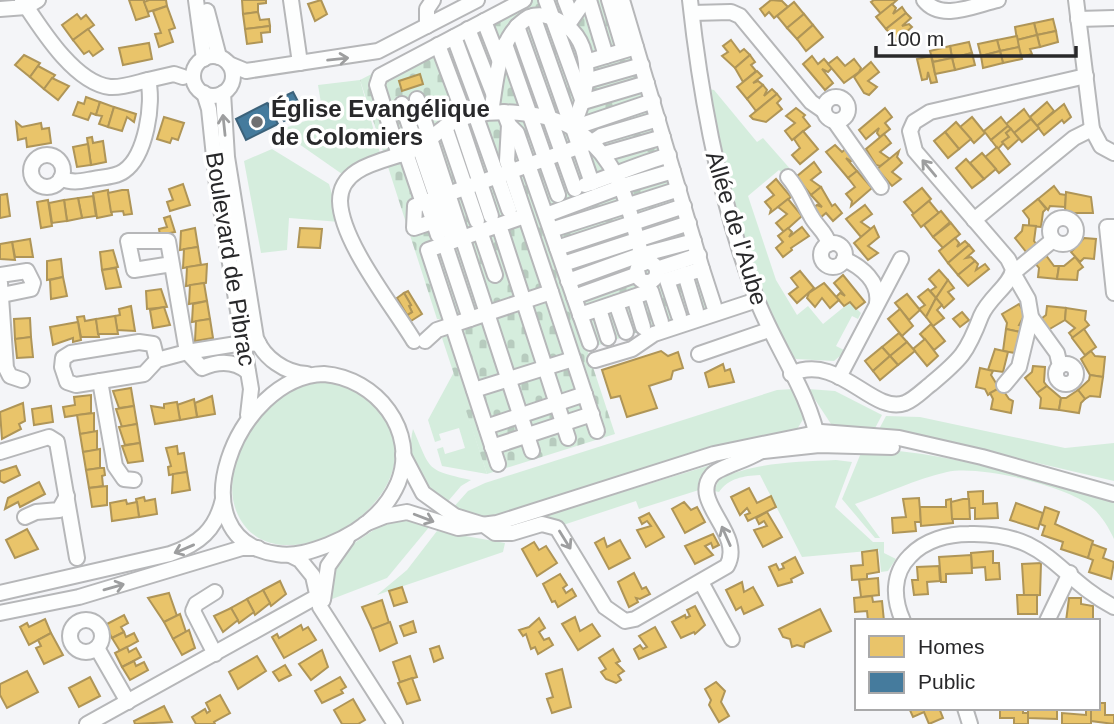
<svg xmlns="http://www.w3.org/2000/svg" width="1114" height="724" font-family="Arial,sans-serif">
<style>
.grass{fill:#d5eddd}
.cemetery{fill:url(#cemetery-stones)}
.homes{fill:#e9c46a;stroke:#af9557;stroke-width:2}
.public{fill:#457b9d;stroke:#3c627a;stroke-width:2}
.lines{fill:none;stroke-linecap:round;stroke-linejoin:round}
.minor-casing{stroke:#b6b7b9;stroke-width:18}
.minor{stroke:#fdfefe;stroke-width:14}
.oneway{stroke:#9d9e9f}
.poi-dot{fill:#6f7072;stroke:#fff;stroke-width:2.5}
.labels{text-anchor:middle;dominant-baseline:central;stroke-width:7;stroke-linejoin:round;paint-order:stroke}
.poi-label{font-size:24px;font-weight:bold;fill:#28282a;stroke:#fff;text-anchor:start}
.street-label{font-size:24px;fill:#28282a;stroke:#fff}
</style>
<defs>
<pattern id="cemetery-stones" width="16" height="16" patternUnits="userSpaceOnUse" patternTransform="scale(1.75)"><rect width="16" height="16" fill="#d5eddd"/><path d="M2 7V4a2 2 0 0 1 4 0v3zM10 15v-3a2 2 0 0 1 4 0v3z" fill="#b7cbbe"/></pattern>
</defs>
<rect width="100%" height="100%" fill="#f4f5f8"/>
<g class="grass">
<polygon points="360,80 380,153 342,174 279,130 323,115 318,85"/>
<path d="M709,89L714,90L757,142L763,138L792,171L785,177L779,170L748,196L776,280L797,315L808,306L823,324L850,302L861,313L858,319L852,316L836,346L846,351L834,361L796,359C761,339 716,134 709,89Z"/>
<polygon points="272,149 329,184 340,222 289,218 287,250 261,253 244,161"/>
<polygon points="454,372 487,474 442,466 437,449 443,447 445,454 465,448 459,428 439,434 441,440 435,442 428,420"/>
<path d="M331,382C359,389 381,402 391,430C422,511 273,590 238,515C217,472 256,408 295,388C305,382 319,382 331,382Z"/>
<polygon points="793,389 805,416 796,431 626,475 502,514 477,517 451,510 468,491 485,483 777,390"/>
<polygon points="808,389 835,391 882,415 873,432 833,427"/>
<polygon points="886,416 920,417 1065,448 1114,443 1114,481 957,444 877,433"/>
<path d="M413,429C431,470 425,470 471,480L461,486L444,506C423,489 405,458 413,429Z"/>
<path d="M863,448C944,452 1018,474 1095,495L1114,503V539C1108,526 1100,513 1088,504C1061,485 980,465 947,472C916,479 885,494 855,504L880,538H875L842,499Z"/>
<path d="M836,460L852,462L835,507L873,542H884V553L896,559L888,571L881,572L879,550L802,557L760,475C743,476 729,478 719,492L714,491L719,479C755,462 797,462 836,460Z"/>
<polygon points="714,464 702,489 639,509 636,501 560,526 541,517"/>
<polygon points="411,519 430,526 387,578 327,601 330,573 347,548 387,521"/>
<polygon points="437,531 505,543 503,552 377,595 407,570"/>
</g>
<polygon class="cemetery" points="515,0 628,0 720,305 587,349 615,434 487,474 442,338 449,333 445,320 437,319 360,80"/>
<g class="homes">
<polygon points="129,0 144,0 149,16 136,20"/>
<polygon points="149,0 166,0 167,6 148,12 144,2"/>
<polygon points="242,0 266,0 266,3 258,4 258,12 243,14"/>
<polygon points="321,0 327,14 315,21 308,4"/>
<polygon points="771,0 782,1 788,7 774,18 769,12 765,16 760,9"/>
<polygon points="874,0 897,0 881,14 871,2"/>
<polygon points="794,2 804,14 787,28 777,16"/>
<polygon points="892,4 896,8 893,14 902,7 906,13 886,29 876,17"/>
<polygon points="167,6 175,28 169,30 173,42 159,47 155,34 161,33 153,11"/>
<polygon points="258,12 260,20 269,19 270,26 245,29 243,14"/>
<polygon points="906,13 911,18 902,26 909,24 912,27 896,41 886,29"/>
<polygon points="77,14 81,19 86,15 94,25 73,40 62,25"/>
<polygon points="804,14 813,25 797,39 787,28"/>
<polygon points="1053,19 1056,31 1037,35 1034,23"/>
<polygon points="1034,23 1037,35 1017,40 1015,27"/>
<polygon points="813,25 823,37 806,51 797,39"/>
<polygon points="270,26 270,32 261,33 262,42 247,44 245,29"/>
<polygon points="88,29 103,49 93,56 89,51 84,54 73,40"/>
<polygon points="1056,31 1058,42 1040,47 1037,35"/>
<polygon points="1037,35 1040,47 1030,49 1032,54 1021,57 1017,40"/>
<polygon points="1017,36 1019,47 1000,51 997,40"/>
<polygon points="731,40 740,52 744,49 750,55 735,68 722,56 728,52 723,46"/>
<polygon points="997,40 1000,51 981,56 978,44"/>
<polygon points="969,42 972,53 952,58 950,46"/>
<polygon points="149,43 152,59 123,65 119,48"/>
<polygon points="950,46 952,58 933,62 930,51"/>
<polygon points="1019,47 1022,59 1003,63 1000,51"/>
<polygon points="1000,51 1003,63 983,68 981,56"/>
<polygon points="972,53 975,65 955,70 952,58"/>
<polygon points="24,55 40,63 30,77 15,65"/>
<polygon points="750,55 755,62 751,65 756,71 743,82 735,68"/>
<polygon points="812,56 818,64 824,59 832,68 828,72 822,69 833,83 825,90 803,64"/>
<polygon points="931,56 937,82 931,83 928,72 927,79 922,80 917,59"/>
<polygon points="837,57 845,66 854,59 861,68 859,72 844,83 828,64"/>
<polygon points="952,58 955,70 935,74 933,62"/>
<polygon points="871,62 879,72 868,81 877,87 869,95 864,93 854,77"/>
<polygon points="38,66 55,75 44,89 30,77"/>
<polygon points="757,71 762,76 753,83 758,81 763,85 747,99 737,87"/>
<polygon points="420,74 423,84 402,91 399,81"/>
<polygon points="52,78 69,86 58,100 44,89"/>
<polygon points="763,85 767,90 764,96 772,89 777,94 756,111 747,99"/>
<polygon points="777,94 781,99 777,103 782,109 766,122 753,119 750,116"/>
<polygon points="86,97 100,102 96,115 91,113 88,120 73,115 78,102 84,104"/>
<polygon points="100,102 114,107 108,127 99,124 102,116 96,115"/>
<polygon points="1047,102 1054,111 1037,126 1030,117"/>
<polygon points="1064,104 1071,117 1064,123 1062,120 1044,135 1037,126"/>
<polygon points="114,107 136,114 134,122 127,117 122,131 108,127"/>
<polygon points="796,108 805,115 803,117 810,126 792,140 785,131 795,123 786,116"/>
<polygon points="885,108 892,117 885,123 890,129 880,137 877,133 879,128 866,139 859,130"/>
<polygon points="1024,109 1031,119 1014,133 1006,124"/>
<polygon points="164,117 184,123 178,140 172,138 170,143 157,139"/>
<polygon points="972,117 985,133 974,143 960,127"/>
<polygon points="1001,117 1008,126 991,140 984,131"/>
<polygon points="1031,119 1039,128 1022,142 1014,133"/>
<polygon points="16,122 22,127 41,123 42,129 49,128 51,143 27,147 26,138 18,140"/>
<polygon points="956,122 971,139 959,149 945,132"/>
<polygon points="1008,126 1011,129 1006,133 1009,137 998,149 991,140"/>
<polygon points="1011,129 1019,139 1008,149 1002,142 1009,137 1006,133"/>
<polygon points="803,131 818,149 800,164 792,155 800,148 794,139"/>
<polygon points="945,132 959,149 948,158 934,141"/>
<polygon points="884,134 891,143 880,152 890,159 880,166 876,165 866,149"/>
<polygon points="92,137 93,143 103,141 106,162 91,165 87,138"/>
<polygon points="88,144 91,165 77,167 73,147"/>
<polygon points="835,145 842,152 848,147 856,157 851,161 846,158 857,171 848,178 826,152"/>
<polygon points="997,147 1010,164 999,173 985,157"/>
<polygon points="899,151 897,157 902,163 892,172 901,179 892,186 877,169"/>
<polygon points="982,153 996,169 984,179 970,163"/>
<polygon points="966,159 984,179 972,188 956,168"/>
<polygon points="814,162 821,172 811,180 821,187 811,195 796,177"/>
<polygon points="857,171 872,188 851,206 852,201 846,194 855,187 848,178"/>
<polygon points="776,179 791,197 770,213 771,209 765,202 774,195 767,187"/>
<polygon points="183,184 190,205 170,211 167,202 173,200 169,189"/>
<polygon points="1054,186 1060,194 1066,195 1065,207 1050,206 1048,210 1038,199"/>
<polygon points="821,187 832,206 835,204 842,213 833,221 826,213 820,218 813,208 817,205 822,207 811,195"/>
<polygon points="922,188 931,199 914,214 904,202"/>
<polygon points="108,190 112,215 97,218 93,193"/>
<polygon points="122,190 128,190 132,214 124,215 123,211 111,212 108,193"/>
<polygon points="1066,192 1091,197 1093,213 1072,213 1065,210"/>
<polygon points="7,194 10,216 0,218 0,195"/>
<polygon points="93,196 96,216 82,218 78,198"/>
<polygon points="78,198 82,218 67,221 64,200"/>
<polygon points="788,199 802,216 784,232 776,223 787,214 778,207"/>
<polygon points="1038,199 1046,209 1043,212 1041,227 1029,226 1029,219 1023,211"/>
<polygon points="48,200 52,226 41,228 37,202"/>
<polygon points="64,200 67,221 52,223 49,203"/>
<polygon points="929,201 939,213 921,227 912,215"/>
<polygon points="865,205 872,214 861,222 871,229 861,237 846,219"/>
<polygon points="941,211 950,222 933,237 924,225"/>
<polygon points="170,216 175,232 160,235 159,229 167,227 164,218"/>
<polygon points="951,223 960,234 943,248 933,237"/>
<polygon points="1023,225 1036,226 1034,241 1037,245 1027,253 1015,238 1022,231"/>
<polygon points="874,226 879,237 868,246 878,253 868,260 854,243"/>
<polygon points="802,227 809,236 791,248 792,250 783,257 776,248 783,242 778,236 788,228 792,232 789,237"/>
<polygon points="195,228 198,247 180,250 181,231"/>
<polygon points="300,228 322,229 320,248 298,247"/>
<polygon points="955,238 959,243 957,247 965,241 969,245 948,263 939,251"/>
<polygon points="1084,238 1096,239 1094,259 1084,258 1080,262 1071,252"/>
<polygon points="30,239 33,257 15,257 12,242"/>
<polygon points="12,242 15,260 0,259 0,244"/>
<polygon points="969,245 974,251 966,258 971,257 975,261 958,275 948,263"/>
<polygon points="198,247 201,265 183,268 184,249"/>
<polygon points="113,250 118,267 102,270 100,252"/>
<polygon points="1045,254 1054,266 1059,266 1057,279 1038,277 1039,268 1035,263"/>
<polygon points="1075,257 1083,267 1078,271 1077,280 1057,279 1059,266 1064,266"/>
<polygon points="61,259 63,277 47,280 47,261"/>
<polygon points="975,261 978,264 976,270 985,264 989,269 968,286 958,275"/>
<polygon points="207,264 206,283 186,286 187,267"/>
<polygon points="116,268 121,287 106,289 102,270"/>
<polygon points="939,270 948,280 936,298 930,291 936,287 929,279"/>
<polygon points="800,271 814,288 797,303 789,294 798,287 791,278"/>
<polygon points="843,275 865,302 856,309 850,302 844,306 836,297 840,293 845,296 834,283"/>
<polygon points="63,277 67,296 51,299 50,280"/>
<polygon points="948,280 954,288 948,292 954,299 944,308 936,298"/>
<polygon points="204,283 207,301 189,304 190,285"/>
<polygon points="824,283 839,300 830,308 822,298 815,307 807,298 809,293"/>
<polygon points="161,289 167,307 147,309 146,291"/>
<polygon points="928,289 936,298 926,317 919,309 925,305 918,297"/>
<polygon points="408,291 422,314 411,321 407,315 412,312 409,306 411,305 404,293"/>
<polygon points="404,293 411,305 409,306 412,312 407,315 397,298"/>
<polygon points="907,294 920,310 909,320 895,303"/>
<polygon points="936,298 942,305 937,310 944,318 933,326 926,317"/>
<polygon points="207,301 210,319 192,322 193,304"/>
<polygon points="1019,304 1025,314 1019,325 1027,327 1025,333 1006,329 1007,323 1002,314"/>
<polygon points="131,306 135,331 117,330 115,316 120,315 119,309"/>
<polygon points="1047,306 1066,308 1065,320 1048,330 1041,319 1046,315"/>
<polygon points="164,307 170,325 153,328 150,310"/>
<polygon points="1066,308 1086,311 1085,320 1089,325 1073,338 1069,333 1075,328 1065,320"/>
<polygon points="900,309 913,326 902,336 888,319"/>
<polygon points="962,312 969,320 960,327 953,319"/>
<polygon points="84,316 85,321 96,319 99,337 81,337 77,317"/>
<polygon points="115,316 118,334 98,334 96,319"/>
<polygon points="30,318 31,337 15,339 14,319"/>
<polygon points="210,319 213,338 195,341 196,321"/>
<polygon points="78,322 81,340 73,342 73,338 53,345 50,327"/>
<polygon points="931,324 945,341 934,350 920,334"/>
<polygon points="1006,329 1020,332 1015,353 1003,351"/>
<polygon points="1084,329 1096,347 1085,355 1072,338"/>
<polygon points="899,333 907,342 890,356 882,347"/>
<polygon points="31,337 33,357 17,358 15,339"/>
<polygon points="925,339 938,356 927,366 913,349"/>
<polygon points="907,342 915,351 898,365 890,356"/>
<polygon points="882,347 890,356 873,371 865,361"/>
<polygon points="995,349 1008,352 1003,372 988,370"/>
<polygon points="661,351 668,356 678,352 683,368 673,371 671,379 649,386 657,408 627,417 620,396 611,398 602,370"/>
<polygon points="1091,351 1095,356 1105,357 1103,377 1090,375 1081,359"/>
<polygon points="890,356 898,365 880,380 873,371"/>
<polygon points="723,364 725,371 730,369 734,382 709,387 705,373"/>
<polygon points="1033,366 1045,367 1044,382 1047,386 1037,393 1025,378 1032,372"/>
<polygon points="980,368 993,371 991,375 999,388 988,395 985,389 976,387"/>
<polygon points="1090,375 1103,377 1100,397 1090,396 1085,399 1078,390 1089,380"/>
<polygon points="1047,386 1061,398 1059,410 1040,408 1041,398 1037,393"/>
<polygon points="1001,387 1009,399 1013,401 1011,413 991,409 993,399 990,393"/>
<polygon points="131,388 134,406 119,408 113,391"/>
<polygon points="1078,390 1085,399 1081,403 1079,413 1059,410 1061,398 1066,398"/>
<polygon points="91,395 91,413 65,417 63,407 75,405 74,397"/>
<polygon points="212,396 215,414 197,417 195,403"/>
<polygon points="194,399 197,417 180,420 177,405"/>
<polygon points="177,402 180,420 155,424 151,406 164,408 164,404"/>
<polygon points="23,403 25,421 19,424 21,429 2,439 0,412"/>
<polygon points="51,406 53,422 34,425 32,409"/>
<polygon points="134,406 137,424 122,427 116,409"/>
<polygon points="94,413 94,432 80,434 77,415"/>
<polygon points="137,424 140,443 125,445 119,427"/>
<polygon points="97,431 97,450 83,452 80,434"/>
<polygon points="140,443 143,461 128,463 122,446"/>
<polygon points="177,446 178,454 184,453 187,472 169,475 168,467 171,466 166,448"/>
<polygon points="100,449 100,468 86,470 83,452"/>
<polygon points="16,466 20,475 4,483 0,481 0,471"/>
<polygon points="100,468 104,468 105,475 102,476 103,486 89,488 86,470"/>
<polygon points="187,472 190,490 172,493 173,474"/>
<polygon points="39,482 45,494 20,507 18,502 5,509 8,498"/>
<polygon points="107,486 107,505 92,507 89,488"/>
<polygon points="749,488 757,503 771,496 776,507 748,521 745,515 750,513 747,508 740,515 731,497"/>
<polygon points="983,491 983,504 997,503 998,518 975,519 975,508 969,508 968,492"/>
<polygon points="144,497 145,501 155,499 157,514 139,517 136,499"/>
<polygon points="919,498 921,522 915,522 916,531 893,533 892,518 906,517 903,499"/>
<polygon points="951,499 953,523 921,526 920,507 946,507 946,500"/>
<polygon points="963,499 969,499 970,519 952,519 951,502"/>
<polygon points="126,500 127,504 137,502 139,517 112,521 110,503"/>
<polygon points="684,502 691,510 697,507 705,522 685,533 672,509"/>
<polygon points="1016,503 1043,513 1038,529 1010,520"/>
<polygon points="1045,507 1059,512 1055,524 1093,541 1088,558 1061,549 1063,542 1042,535 1045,526 1040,524"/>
<polygon points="767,512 782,537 763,547 754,530 767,526 764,521 759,524 756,518"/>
<polygon points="649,513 664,537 646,547 637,530 651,526 647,521 642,524 639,518"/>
<polygon points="27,529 38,549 15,558 6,540"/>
<polygon points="713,534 719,545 713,548 711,543 705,546 713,555 695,564 685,546"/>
<polygon points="604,538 607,547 620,540 630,558 609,569 595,543"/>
<polygon points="534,542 539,550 546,546 557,563 537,576 522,549"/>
<polygon points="1092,544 1106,549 1103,558 1114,562 1111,579 1089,572 1093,560 1088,558"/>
<polygon points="877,550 879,572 867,574 867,579 852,580 851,566 863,565 862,552"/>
<polygon points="993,551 993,563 999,563 1000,579 986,580 985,567 972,568 971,553"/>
<polygon points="971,555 972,573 946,574 946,582 941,582 939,557"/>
<polygon points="795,557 803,573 791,579 792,582 778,586 769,567 776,564 779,570 784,568 782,564"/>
<polygon points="1041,563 1040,595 1024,596 1022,564"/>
<polygon points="939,566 940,581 927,582 928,594 914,595 912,580 918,580 917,567"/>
<polygon points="634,573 642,589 646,587 650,594 640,599 636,598 638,602 629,607 618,582"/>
<polygon points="560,574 567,585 563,588 566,593 572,589 576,596 558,607 555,601 552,602 543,584"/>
<polygon points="878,578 879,595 861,597 859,580"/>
<polygon points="280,581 286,594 271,606 263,590"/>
<polygon points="742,582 744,592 753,587 763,605 744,614 741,607 736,610 726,590"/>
<polygon points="402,587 407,602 394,606 389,591"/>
<polygon points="263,590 270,603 255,615 247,599"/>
<polygon points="169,593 177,616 164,622 148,598"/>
<polygon points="1017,595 1037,595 1037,614 1018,614"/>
<polygon points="872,596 873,602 882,601 884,621 868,621 867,611 855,612 854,598"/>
<polygon points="1069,598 1081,598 1081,604 1093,606 1093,621 1066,621"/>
<polygon points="247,599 254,612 239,623 231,608"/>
<polygon points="382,600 389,623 372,629 362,607"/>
<polygon points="695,606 705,625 695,634 694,632 681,638 672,622 685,615 686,618 690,616 687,610"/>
<polygon points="231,608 238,620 223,632 214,616"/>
<polygon points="820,609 831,631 805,643 804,647 797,645 792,647 790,639 783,637 779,629"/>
<polygon points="180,614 186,632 173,639 164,622"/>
<polygon points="124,615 128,623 121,627 124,632 112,638 105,625"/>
<polygon points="575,617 580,631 592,624 600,636 578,650 562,624"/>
<polygon points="539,618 545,628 539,632 544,640 549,638 553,645 538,654 535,647 531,649 526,634 523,636 519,630 529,627"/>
<polygon points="45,619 51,633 29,645 20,627 27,623 29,627"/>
<polygon points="413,621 416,632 404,636 400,626"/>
<polygon points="390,622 397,643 380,651 372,629"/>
<polygon points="301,625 303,630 308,627 316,640 284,658 272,637 277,634 279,638"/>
<polygon points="655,627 666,647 639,659 634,649 640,645 643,649 647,647 639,636"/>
<polygon points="189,630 195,648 182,655 173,639"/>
<polygon points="124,632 126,637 134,633 138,641 120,651 112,638"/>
<polygon points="51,633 63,655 44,664 36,648 41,646 38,640"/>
<polygon points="439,646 443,658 434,662 430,649"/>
<polygon points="127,647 129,652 136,648 141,657 122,667 115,653"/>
<polygon points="613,649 620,661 616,663 624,671 618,675 621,680 616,683 606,679 601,672 606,669 599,658"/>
<polygon points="322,650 328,667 311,680 299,664"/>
<polygon points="257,656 266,671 238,689 229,672"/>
<polygon points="410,656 417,677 400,682 393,662"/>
<polygon points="134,661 136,666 144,662 148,670 130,680 122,667"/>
<polygon points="285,665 291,675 279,681 273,672"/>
<polygon points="562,669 571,707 552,713 547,699 553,697 546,674"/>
<polygon points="27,671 38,692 7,708 0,695 0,684"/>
<polygon points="90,677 100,696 79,707 69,688"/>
<polygon points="340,677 346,687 341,690 343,693 322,703 315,691"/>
<polygon points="412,678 420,700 407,704 398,683"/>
<polygon points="716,682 725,691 721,702 729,716 719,722 709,705 711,700 705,689"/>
<polygon points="220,695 230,713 214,722 215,724 196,724 192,717 205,709 207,713 210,711 206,703"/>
<polygon points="353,699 365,720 358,724 342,724 334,710"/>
<polygon points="1098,703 1105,703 1105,715 1114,715 1114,724 1091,721 1091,708 1098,708"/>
<polygon points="164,706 172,722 135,724 134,721"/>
<polygon points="909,708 939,708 943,718 929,724 924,712 913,717"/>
<polygon points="1000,708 1023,708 1023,713 1028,713 1028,724 1014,724 1014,718 1000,718"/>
<polygon points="1028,708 1057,708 1057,719 1028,718"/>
<polygon points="1086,708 1091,708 1091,724 1062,724 1062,713 1086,715"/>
</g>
<g class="public">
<polygon points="293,92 303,111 284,121 281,117 276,120 268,104"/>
<polygon points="267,103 278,124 246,140 236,119"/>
</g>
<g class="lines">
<g class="minor-casing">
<g id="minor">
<path d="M22,0C40,27 74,83 110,87C122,88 136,83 148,80C154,103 146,156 124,171C116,177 103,177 93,179C82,181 72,184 61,178"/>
<polyline points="196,0 204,59"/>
<polyline points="291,0 300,63"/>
<polyline points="546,0 583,102 647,83"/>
<polyline points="565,0 572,18"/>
<polyline points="589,0 606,56"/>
<polyline points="609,0 624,50"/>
<polyline points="622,0 702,269"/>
<path d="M690,0C701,102 720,203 757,300C776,349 810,393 819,445"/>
<path d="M924,0C941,22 975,5 998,0"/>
<polyline points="1076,0 1092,129 1101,146 1114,153"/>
<polyline points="0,9 26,7 38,0"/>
<polyline points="207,11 219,57"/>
<polyline points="692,13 731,12 740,16 811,102 824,111"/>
<polyline points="533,16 572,127"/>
<polyline points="1078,19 1114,18"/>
<polyline points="484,21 500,62"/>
<polyline points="427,26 427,9 433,0"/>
<polyline points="517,26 575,189"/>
<polyline points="567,26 585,0"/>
<polyline points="468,29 493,93"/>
<polyline points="454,37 482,113"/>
<polyline points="505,44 558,195"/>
<polyline points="438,45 465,117"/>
<circle cx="213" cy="76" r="20"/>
<polyline points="586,62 636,47"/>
<polyline points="229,64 246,71 378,51 477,0"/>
<polyline points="148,80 174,74 183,77"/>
<polyline points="586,81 642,65"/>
<polyline points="204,93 209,109 217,185 251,389 248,415"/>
<path d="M223,93L227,157L256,338C264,358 285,373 307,374"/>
<circle cx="836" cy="109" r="12"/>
<polyline points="417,99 532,451"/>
<polyline points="402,104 417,148"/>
<path d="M491,112C497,79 497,36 529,17C540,13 551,16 561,22C598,44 588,95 572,127"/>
<polyline points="475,114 509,210"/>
<polyline points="459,120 491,216"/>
<polyline points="835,122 881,187"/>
<polyline points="509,125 517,133 590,343"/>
<polyline points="445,127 477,221"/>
<polyline points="419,146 448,231"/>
<polyline points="406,153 423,203 592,142 601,136 658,119"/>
<polyline points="604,154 663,137"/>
<circle cx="47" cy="171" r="16"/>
<polyline points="399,155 377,85 380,76 524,0"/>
<path d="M788,177C800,191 802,201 811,216C816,226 826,232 829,244"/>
<polyline points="592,183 573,128 653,101"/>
<path d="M585,185C614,175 639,164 669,155"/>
<polyline points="427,202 438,235"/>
<polyline points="423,203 415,206 414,228 444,218"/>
<polyline points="546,215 626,185 673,171"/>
<polyline points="525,216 499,225 568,438"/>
<circle cx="1063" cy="231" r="13"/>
<polyline points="974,220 1074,138 1092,129"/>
<polyline points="1114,227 1107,227 1114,293"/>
<polyline points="551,230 679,189"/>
<polyline points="480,231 495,275"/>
<polyline points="1053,240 1013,273 1028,299 1031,317 1057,353 1060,366"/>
<circle cx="833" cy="255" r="12"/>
<polyline points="445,244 470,319"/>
<polyline points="557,248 684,206"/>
<path d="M844,259C862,267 880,282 877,303"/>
<circle cx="647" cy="272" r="10"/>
<path d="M172,264L134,270L128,241H168L187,352L202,368C218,361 234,360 248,372"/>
<polyline points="563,264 689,223"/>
<polyline points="657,269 699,255"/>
<polyline points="685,274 696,311"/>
<polyline points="0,275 27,271 33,283 31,289 2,295"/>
<polyline points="568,281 637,256 694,241"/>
<polyline points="0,283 6,368 10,376 22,380"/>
<polyline points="551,292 597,431"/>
<polyline points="574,297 638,274"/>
<polyline points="634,297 643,327"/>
<polyline points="616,303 626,332"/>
<polyline points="599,309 608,338"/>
<polyline points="580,315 651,291 661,322"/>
<polyline points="679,316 667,280 702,269 714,306"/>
<path d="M414,341C393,306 341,242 340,201C340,164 389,161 413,150C428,143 438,130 453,122C486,106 550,110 580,133C624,165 629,214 644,263"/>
<polyline points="425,341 437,330 551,292 507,161 509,125 504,112"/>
<polyline points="699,354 769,330"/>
<polyline points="157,360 153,344 139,342 71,353 63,358 62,367 67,382 76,385 144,374 157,360 187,352 243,343 259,344"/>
<polyline points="595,360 632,349 654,334 757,300"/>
<circle cx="1066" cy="374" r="10"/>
<path d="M324,374C376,378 419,431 398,483C385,513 358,533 328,545C312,551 295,557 277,554C173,540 236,376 324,374Z"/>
<path d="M791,374C839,352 872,415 905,403C915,399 923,390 931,384C961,359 967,353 981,316C989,297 1011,285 1013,269L1008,259L915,151L910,131L914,122L930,112L1086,76"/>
<polyline points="839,377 901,259"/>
<polyline points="100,381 115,466 124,479 134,480"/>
<polyline points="1004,385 1019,367 1031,317"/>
<polyline points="474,390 573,359"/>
<polyline points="486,427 585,394"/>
<polyline points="492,447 592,414"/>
<polyline points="0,452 49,437 57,442 77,558"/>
<polyline points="755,452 819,445 892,447"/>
<path d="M403,455L423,493L455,516L484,525L495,533H512L542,524L557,528L605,607L625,621L635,619L727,566C745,533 689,502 712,475C719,467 748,460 761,451"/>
<polyline points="498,464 428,250 499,225"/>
<polyline points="25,517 36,512 59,510 67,496"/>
<polyline points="365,524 385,516 407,512 458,528 497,523 714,454 821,432 899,438 982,457 1114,494"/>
<polyline points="290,555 300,560 313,576 320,607 395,724"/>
<polyline points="701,582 732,639"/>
<path d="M0,593L170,554C199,544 216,530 223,499"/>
<polyline points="323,600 328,566 347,539"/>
<polyline points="0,613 79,597 242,548 258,548"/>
<circle cx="86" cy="636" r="16"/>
<path d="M903,621C893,599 892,574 910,556C925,540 948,534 969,534C1049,532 1055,576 1114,607"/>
<polyline points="1047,621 1070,573"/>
<polyline points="97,648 128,702"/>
<polyline points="215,654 193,611 196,604 215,592"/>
<polyline points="965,708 970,724"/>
<polyline points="87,724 316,597"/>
</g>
</g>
<use href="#minor" class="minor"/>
</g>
<defs><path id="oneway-shaft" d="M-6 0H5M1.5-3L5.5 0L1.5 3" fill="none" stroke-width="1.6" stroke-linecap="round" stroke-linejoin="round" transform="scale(1.75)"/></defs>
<g class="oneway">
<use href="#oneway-shaft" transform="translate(338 59) rotate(-6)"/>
<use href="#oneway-shaft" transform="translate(224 125) rotate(-96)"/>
<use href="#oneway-shaft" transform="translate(929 168) rotate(-130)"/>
<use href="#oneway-shaft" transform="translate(424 518) rotate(21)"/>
<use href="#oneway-shaft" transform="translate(726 536) rotate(-114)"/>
<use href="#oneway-shaft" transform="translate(565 540) rotate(58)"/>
<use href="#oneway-shaft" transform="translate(184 549) rotate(157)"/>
<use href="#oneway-shaft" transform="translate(114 587) rotate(-16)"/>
</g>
<circle class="poi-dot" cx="257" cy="122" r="7"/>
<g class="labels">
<g class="poi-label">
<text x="271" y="108">Église Evangélique<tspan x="271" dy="28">de Colomiers</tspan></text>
</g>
<g class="street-label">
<text transform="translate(737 228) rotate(73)">Allée de l'Aube</text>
<text transform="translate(231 259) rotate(81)">Boulevard de Pibrac</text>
</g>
</g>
<rect x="855" y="619" width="245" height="91" fill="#ffffff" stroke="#a9a9aa" stroke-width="2"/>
<rect x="869" y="636" width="35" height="21" fill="#e9c46a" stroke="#a9a9aa" stroke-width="2"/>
<text x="918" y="654" font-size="21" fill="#28282a">Homes</text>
<rect x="869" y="672" width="35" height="21" fill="#457b9d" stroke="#a9a9aa" stroke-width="2"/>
<text x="918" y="689" font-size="21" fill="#28282a">Public</text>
<path d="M876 46v10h200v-10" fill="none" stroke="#28282a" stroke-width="3.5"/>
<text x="886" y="46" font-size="21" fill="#28282a" stroke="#ffffff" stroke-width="5" paint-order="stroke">100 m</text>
</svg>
